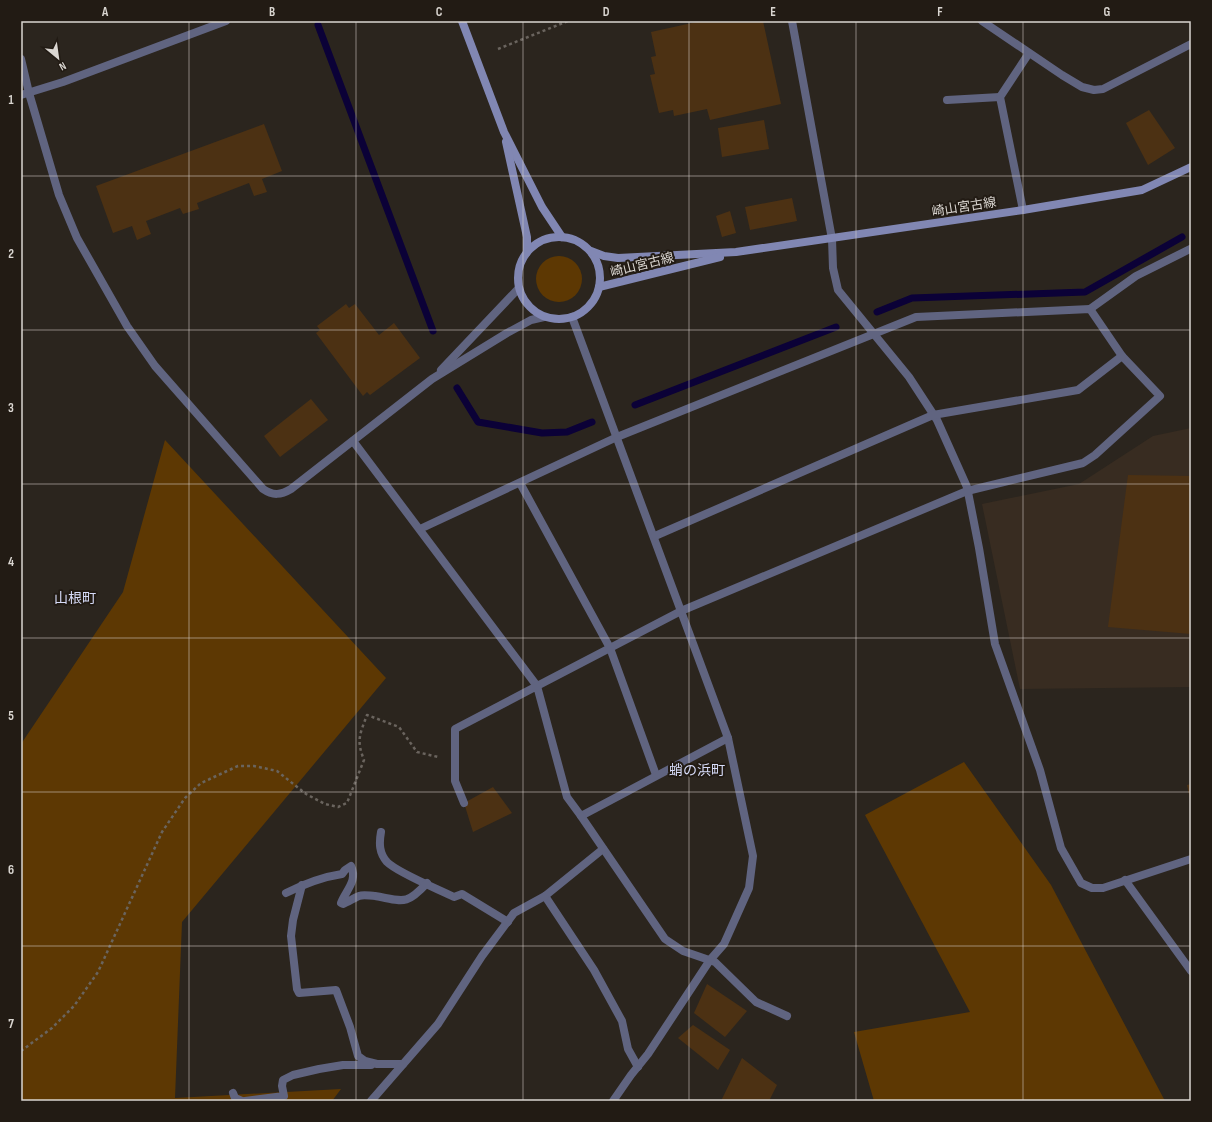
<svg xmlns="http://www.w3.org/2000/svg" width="1212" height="1122" font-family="'Sofia Sans Condensed','Noto Sans JP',sans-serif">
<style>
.built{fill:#382c21}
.green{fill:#5d3803}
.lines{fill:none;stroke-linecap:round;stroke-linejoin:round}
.stream{stroke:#0b0137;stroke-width:7}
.building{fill:#4c3113}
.path{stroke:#6a645e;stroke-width:2.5;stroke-dasharray:3 3;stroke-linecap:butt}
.minor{stroke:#606480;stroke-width:8}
.tertiary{stroke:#606480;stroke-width:8}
.secondary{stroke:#8187b3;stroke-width:8}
.grid{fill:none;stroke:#dad6d1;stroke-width:1;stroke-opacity:0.55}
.labels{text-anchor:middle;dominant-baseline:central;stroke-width:4;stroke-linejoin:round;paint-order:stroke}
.street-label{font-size:13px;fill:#dad6d1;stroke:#221b14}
.neighbourhood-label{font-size:14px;fill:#d7dcf9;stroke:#221b14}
.neatline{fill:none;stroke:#dad6d1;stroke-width:1.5}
.grid-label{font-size:13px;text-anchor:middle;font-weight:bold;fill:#dad6d1}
</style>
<rect width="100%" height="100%" fill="#2b251e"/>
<polygon class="built" points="1191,428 1191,687 1020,689 982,504 1079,484 1153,436"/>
<g class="green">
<circle cx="559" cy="279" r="23"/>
<polygon points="165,440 386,678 182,922 175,1098 341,1089 332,1101 21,1101 21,744 123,592"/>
<polygon points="964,762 1051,885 1165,1101 874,1101 854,1032 970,1012 865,815"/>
</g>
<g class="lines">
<g class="stream">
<polyline points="318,25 433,331"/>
<polyline points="877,312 912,298 1085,292 1182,237"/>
<polyline points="457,388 478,422 542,433 567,432 592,422"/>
<polyline points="635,405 836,327"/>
</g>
</g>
<g class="building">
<polygon points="701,21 763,21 781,104 710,120 707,109 674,116 673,110 659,113 650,75 655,74 651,57 656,56 651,32"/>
<polygon points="1149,110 1175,148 1148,165 1126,123"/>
<polygon points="764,120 769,149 722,157 718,128"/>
<polygon points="264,124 282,171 262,179 267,192 254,196 249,183 197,203 199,209 183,214 180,208 146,221 151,234 137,240 132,226 113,233 96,186"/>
<polygon points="792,198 797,221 750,230 745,207"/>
<polygon points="730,211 736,233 722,237 716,216"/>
<polygon points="346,304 349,308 355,304 379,335 394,323 420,358 370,395 367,392 363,396 316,333 320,330 317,326"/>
<polygon points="311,399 328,420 280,457 264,436"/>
<polygon points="1128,475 1191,476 1191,634 1108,627"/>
<polygon points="1191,784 1191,799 1190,800 1187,785"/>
<polygon points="493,787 512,813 473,832 464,803"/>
<polygon points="707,984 747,1011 725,1037 694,1013"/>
<polygon points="693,1025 730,1050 718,1070 678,1038"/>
<polygon points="742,1058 777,1085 769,1101 721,1101"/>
</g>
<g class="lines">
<g class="path">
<polyline points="498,49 568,21"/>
<path d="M21,1051L52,1028L74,1006L98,972L162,832L185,798L201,783L238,766H254L277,771L306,794L325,804L338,807L347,803L364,760C356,740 360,734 367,715L399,727L417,752L438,757"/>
</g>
<g class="minor">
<polyline points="982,21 1062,75 1082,87 1094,90 1103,89 1191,44"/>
<polyline points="21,59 29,93"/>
<polyline points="947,100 1000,97"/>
<polyline points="1023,210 1000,97 1029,53"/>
<polyline points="832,239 833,268 838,290 909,377 937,420 967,487 979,548 995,644 1040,770 1061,848 1081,883 1092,888 1103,888 1191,859"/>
<polyline points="1090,309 1136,276 1190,249"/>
<polyline points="572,317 728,738 753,856 749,888 724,944 710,960 648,1054 631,1075 613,1101"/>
<polyline points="353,441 537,686 681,611 967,491 1083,463 1095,455 1160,396 1122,356 1090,309 916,317 617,437 420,529"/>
<polyline points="520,483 610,648 656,775"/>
<polyline points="655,536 933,415 1078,390 1122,356"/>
<polyline points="464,803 455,781 455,729 537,686 567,797 581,816 728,738"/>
<polyline points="581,816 665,939 683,951 715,962 756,1002 787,1016"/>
<path d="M381,832C379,843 379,853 387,862C398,873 438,889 454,897L462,894L508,922"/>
<polyline points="1125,880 1191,971"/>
<polyline points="302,885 293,920 291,936 297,989 299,993 336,990 350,1027 358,1056 365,1061 377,1064 403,1064"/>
<path d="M286,893C304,884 322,877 342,874L345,870L351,866C358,881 346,890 341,903L343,904C348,902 354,898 359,896C364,894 370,896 375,896C403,901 406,906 427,883"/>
<polyline points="545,896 594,970 622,1021 628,1049 638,1067"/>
<polyline points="233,1093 235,1098 242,1101"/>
<polyline points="245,1101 284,1096 282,1086 283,1080 293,1075 319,1069 343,1065 371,1065"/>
<polyline points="371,1101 438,1024 482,956 514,913 545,896 603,849"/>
</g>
<g class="tertiary">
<polyline points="792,21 832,239"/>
<path d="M29,93L59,195L77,238L127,326L155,366L263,489C273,496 281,495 291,489L432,379L507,333L531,320L544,317"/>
<polyline points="21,95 63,82 226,21"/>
<polyline points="441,370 518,289"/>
</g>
<g class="secondary">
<polyline points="462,21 504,132 542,207 562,237"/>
<polyline points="506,142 527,237 527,252"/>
<circle cx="559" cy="278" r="41"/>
<polyline points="591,251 604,256 618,258 736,252 1023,210 1142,190 1191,167"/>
<polyline points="599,287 720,257"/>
</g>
</g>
<path class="grid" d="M189,21V1101M356,21V1101M523,21V1101M689,21V1101M856,21V1101M1023,21V1101M21,176H1191M21,330H1191M21,484H1191M21,638H1191M21,792H1191M21,946H1191"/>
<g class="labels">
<g class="street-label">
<text transform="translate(964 207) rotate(-9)">崎山宮古線</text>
<text transform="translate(642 265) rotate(-14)">崎山宮古線</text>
</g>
<g class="neighbourhood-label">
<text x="75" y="598">山根町</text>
<text x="697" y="770">蛸の浜町</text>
</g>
</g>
<rect width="1212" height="1122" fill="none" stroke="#221b14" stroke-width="44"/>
<g transform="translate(58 58) rotate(151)" stroke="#221b14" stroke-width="3" paint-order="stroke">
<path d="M0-3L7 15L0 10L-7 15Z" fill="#dad6d1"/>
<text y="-6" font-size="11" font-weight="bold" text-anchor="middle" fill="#dad6d1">N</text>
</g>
<rect x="22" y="22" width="1168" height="1078" class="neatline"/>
<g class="grid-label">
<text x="105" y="16">A</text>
<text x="272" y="16">B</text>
<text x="439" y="16">C</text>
<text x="606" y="16">D</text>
<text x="773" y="16">E</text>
<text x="940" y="16">F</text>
<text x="1107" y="16">G</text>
<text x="11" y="104">1</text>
<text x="11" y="258">2</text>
<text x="11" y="412">3</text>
<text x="11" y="566">4</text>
<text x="11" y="720">5</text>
<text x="11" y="874">6</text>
<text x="11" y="1028">7</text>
</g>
</svg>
